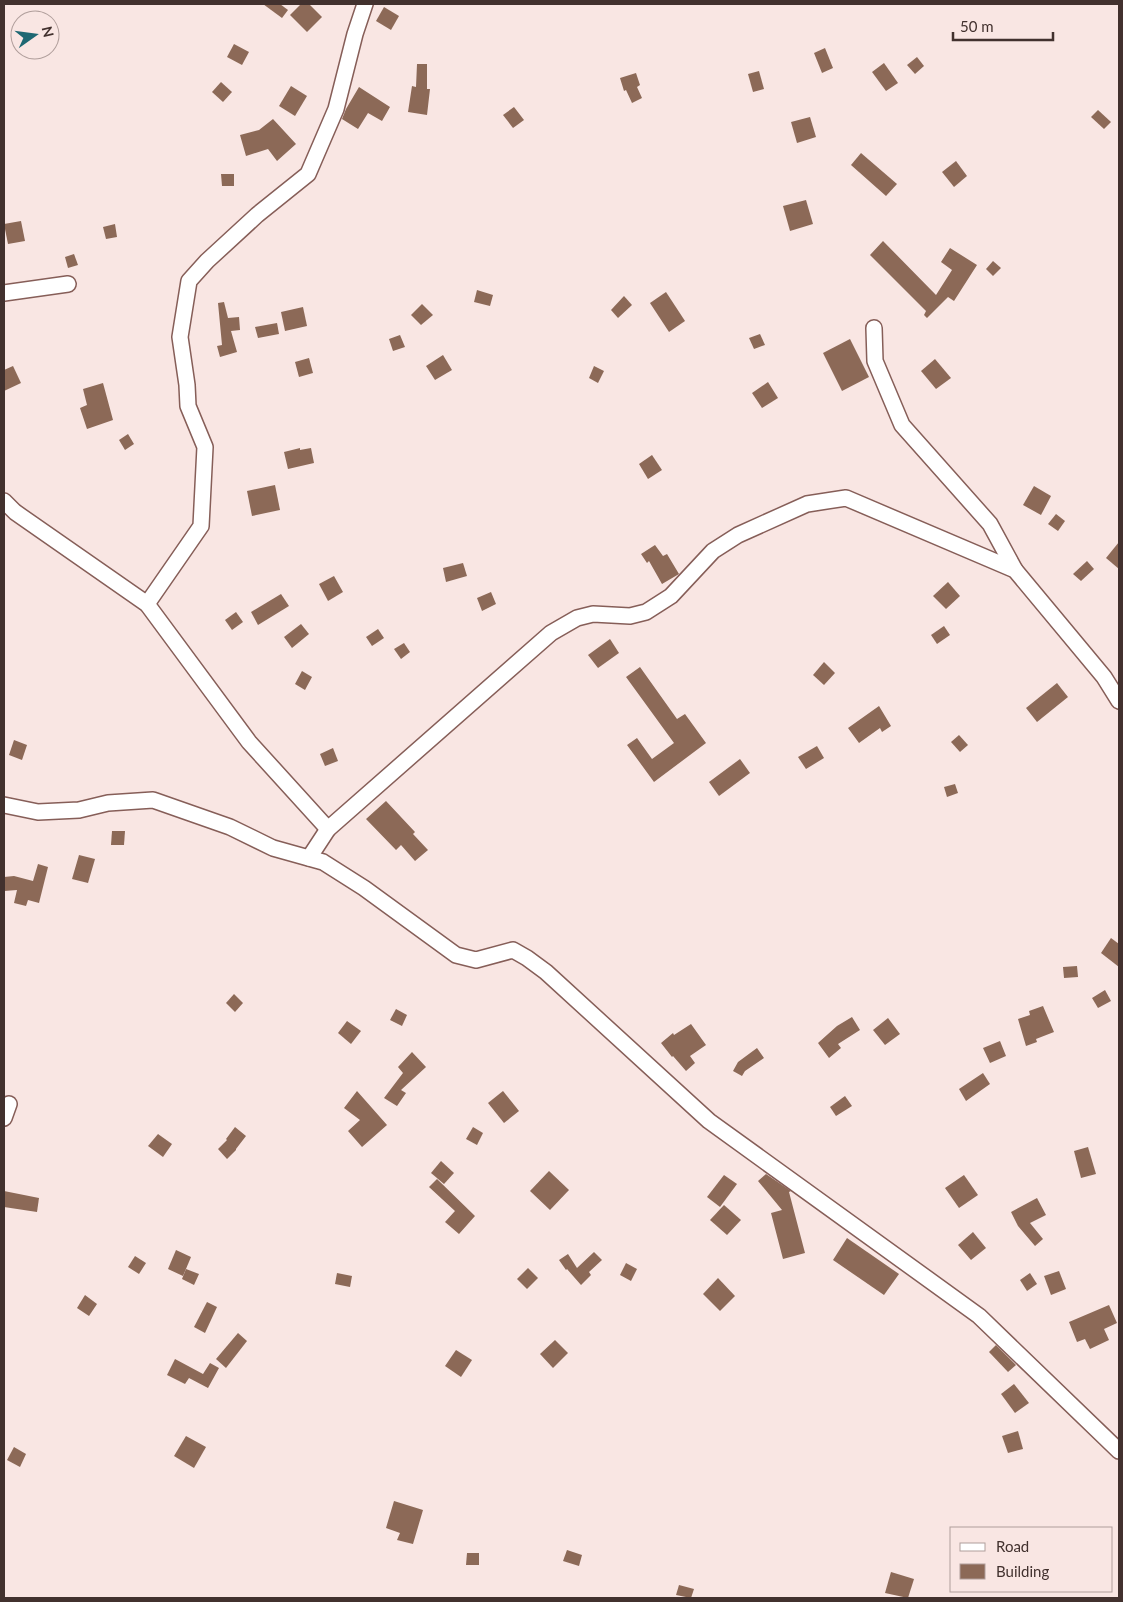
<svg xmlns="http://www.w3.org/2000/svg" width="1123" height="1602" font-family="Lato,sans-serif">
<style>
.building{fill:#8c6957}
.lines{fill:none;stroke-linecap:round;stroke-linejoin:round}
.street-casing{stroke:#865e58;stroke-width:18}
.street{stroke:#fff;stroke-width:15}
</style>
<rect width="100%" height="100%" fill="#f9e6e3"/>
<g class="building">
<polygon points="263,4 280,4 288,10 282,18"/>
<polygon points="301,4 309,4 322,17 307,32 290,15"/>
<polygon points="384,7 399,16 391,30 376,21"/>
<polygon points="234,44 249,52 242,65 227,57"/>
<polygon points="825,48 833,68 822,73 814,53"/>
<polygon points="917,57 924,66 915,74 907,65"/>
<polygon points="884,63 898,83 886,91 872,72"/>
<polygon points="417,64 427,64 427,89 430,89 427,115 408,112 412,86 416,87"/>
<polygon points="759,71 764,89 753,92 748,74"/>
<polygon points="636,73 640,85 637,87 642,98 632,103 626,90 624,91 620,78"/>
<polygon points="221,82 232,92 223,102 212,92"/>
<polygon points="291,86 307,96 295,116 279,106"/>
<polygon points="359,87 390,107 382,121 368,113 358,129 342,119 346,109"/>
<polygon points="514,107 524,120 513,128 503,115"/>
<polygon points="1098,110 1111,122 1104,129 1091,117"/>
<polygon points="810,117 816,137 797,143 791,122"/>
<polygon points="273,119 296,144 277,161 268,149 246,156 240,135 259,130"/>
<polygon points="861,153 897,184 886,196 851,165"/>
<polygon points="956,161 967,176 954,187 942,172"/>
<polygon points="221,174 234,174 234,186 222,186"/>
<polygon points="806,200 813,224 790,231 783,206"/>
<polygon points="21,221 25,241 8,244 4,224"/>
<polygon points="115,224 117,237 106,239 103,227"/>
<polygon points="883,241 936,295 952,270 941,262 950,248 977,265 954,301 948,297 927,318 924,315 926,311 870,255"/>
<polygon points="74,254 78,265 68,268 65,257"/>
<polygon points="993,261 1001,268 993,276 986,269"/>
<polygon points="477,290 493,295 490,306 474,302"/>
<polygon points="666,292 685,321 669,332 650,303"/>
<polygon points="624,296 632,305 618,318 611,310"/>
<polygon points="224,302 228,318 239,317 240,330 231,331 237,352 220,357 217,346 222,345 218,303"/>
<polygon points="422,304 433,315 421,325 411,315"/>
<polygon points="303,307 307,326 285,331 281,312"/>
<polygon points="277,323 279,334 258,338 255,327"/>
<polygon points="760,334 765,345 754,349 749,338"/>
<polygon points="400,335 405,347 393,351 389,339"/>
<polygon points="850,339 869,377 842,391 823,353"/>
<polygon points="443,355 452,370 435,380 426,366"/>
<polygon points="309,358 313,373 299,377 295,362"/>
<polygon points="935,359 951,378 936,389 921,371"/>
<polygon points="13,366 21,383 4,391 4,370"/>
<polygon points="594,366 604,371 598,383 589,378"/>
<polygon points="768,382 778,398 762,408 752,393"/>
<polygon points="103,383 113,420 87,429 80,408 87,405 83,389"/>
<polygon points="128,434 134,444 125,450 119,440"/>
<polygon points="300,448 300,450 311,448 314,463 288,469 284,452"/>
<polygon points="652,455 662,470 648,479 639,464"/>
<polygon points="275,485 280,510 252,516 247,491"/>
<polygon points="1034,486 1051,496 1041,515 1023,505"/>
<polygon points="1056,514 1065,521 1058,531 1048,524"/>
<polygon points="1119,542 1119,569 1106,558"/>
<polygon points="655,545 663,556 667,554 679,574 662,584 649,561 647,563 641,554"/>
<polygon points="1087,561 1094,569 1081,581 1073,574"/>
<polygon points="463,563 467,576 446,582 443,568"/>
<polygon points="334,576 343,592 328,601 319,584"/>
<polygon points="948,582 960,596 946,609 933,596"/>
<polygon points="491,592 496,604 482,611 477,598"/>
<polygon points="281,594 289,606 258,625 251,612"/>
<polygon points="236,612 243,622 232,630 225,620"/>
<polygon points="301,624 309,634 292,648 284,637"/>
<polygon points="944,626 950,635 937,644 931,635"/>
<polygon points="378,629 384,638 372,646 366,637"/>
<polygon points="610,639 619,653 598,668 588,655"/>
<polygon points="404,643 410,652 401,659 394,649"/>
<polygon points="824,662 835,673 824,685 813,675"/>
<polygon points="640,667 677,719 685,714 706,743 654,782 627,745 637,738 652,759 674,743 626,677"/>
<polygon points="302,671 312,677 305,690 295,684"/>
<polygon points="1057,683 1068,697 1037,722 1026,708"/>
<polygon points="879,706 891,726 882,732 880,728 859,743 848,728"/>
<polygon points="959,735 968,745 960,752 951,742"/>
<polygon points="14,740 27,745 22,760 9,755"/>
<polygon points="817,746 824,758 806,769 798,757"/>
<polygon points="333,748 338,761 325,766 320,754"/>
<polygon points="740,759 750,773 719,796 709,782"/>
<polygon points="955,784 958,793 947,797 944,787"/>
<polygon points="386,801 415,832 413,834 428,850 415,861 401,845 396,850 366,819"/>
<polygon points="112,831 125,831 124,845 111,845"/>
<polygon points="79,855 95,859 88,883 72,879"/>
<polygon points="38,864 48,867 39,903 28,900 26,906 14,903 17,890 4,891 4,877 14,876 33,881"/>
<polygon points="1111,938 1119,944 1119,967 1101,953"/>
<polygon points="1077,966 1078,977 1064,978 1063,967"/>
<polygon points="1105,990 1111,1001 1098,1008 1092,998"/>
<polygon points="234,994 243,1003 235,1012 226,1003"/>
<polygon points="1043,1006 1054,1032 1036,1039 1037,1042 1026,1046 1018,1019 1030,1015 1029,1011"/>
<polygon points="396,1009 407,1015 402,1026 390,1020"/>
<polygon points="852,1017 860,1030 838,1044 841,1048 829,1058 818,1043 837,1026"/>
<polygon points="888,1018 900,1034 885,1045 873,1030"/>
<polygon points="347,1021 361,1031 351,1044 338,1033"/>
<polygon points="691,1024 706,1045 690,1056 695,1063 686,1071 673,1056 672,1057 661,1043 673,1033 674,1035"/>
<polygon points="1000,1041 1006,1056 990,1063 983,1048"/>
<polygon points="757,1048 764,1058 745,1071 742,1076 733,1071 738,1062"/>
<polygon points="412,1052 426,1067 401,1090 406,1093 397,1106 384,1098 403,1073 398,1067"/>
<polygon points="983,1073 990,1084 966,1101 959,1089"/>
<polygon points="357,1091 387,1125 362,1147 348,1131 360,1120 344,1108"/>
<polygon points="503,1091 519,1111 504,1123 488,1103"/>
<polygon points="845,1096 852,1106 836,1116 830,1107"/>
<polygon points="235,1127 246,1136 236,1149 236,1150 227,1159 218,1149 227,1140 226,1139"/>
<polygon points="473,1127 483,1133 477,1145 466,1139"/>
<polygon points="158,1134 172,1144 163,1157 148,1146"/>
<polygon points="1088,1147 1096,1174 1081,1178 1074,1151"/>
<polygon points="441,1161 454,1173 444,1184 431,1173"/>
<polygon points="549,1171 569,1190 550,1210 530,1191"/>
<polygon points="766,1174 791,1191 789,1192 805,1253 783,1259 771,1213 782,1210 758,1181"/>
<polygon points="724,1175 737,1184 720,1207 707,1197"/>
<polygon points="964,1175 978,1195 959,1208 945,1188"/>
<polygon points="437,1179 475,1216 459,1234 445,1222 455,1211 429,1187"/>
<polygon points="4,1191 39,1198 37,1212 4,1207"/>
<polygon points="1037,1198 1046,1215 1030,1223 1043,1239 1035,1246 1018,1226 1011,1212"/>
<polygon points="724,1205 741,1220 727,1235 710,1220"/>
<polygon points="973,1232 986,1248 971,1260 958,1245"/>
<polygon points="847,1238 899,1274 884,1295 833,1260"/>
<polygon points="176,1250 191,1257 183,1276 168,1269"/>
<polygon points="594,1252 602,1260 589,1272 591,1275 581,1285 567,1269 566,1270 559,1260 568,1254 577,1268"/>
<polygon points="135,1256 146,1263 139,1274 128,1267"/>
<polygon points="626,1263 637,1269 631,1281 620,1275"/>
<polygon points="528,1268 538,1278 527,1289 517,1279"/>
<polygon points="186,1269 199,1274 194,1285 182,1279"/>
<polygon points="1059,1271 1066,1289 1051,1295 1044,1276"/>
<polygon points="337,1273 352,1276 350,1287 335,1284"/>
<polygon points="1030,1273 1037,1284 1027,1291 1020,1280"/>
<polygon points="718,1278 735,1296 720,1311 703,1294"/>
<polygon points="85,1295 97,1304 89,1316 77,1308"/>
<polygon points="207,1302 217,1307 205,1333 194,1327"/>
<polygon points="1109,1305 1117,1323 1104,1329 1109,1340 1090,1349 1085,1339 1077,1342 1069,1322"/>
<polygon points="238,1333 247,1341 226,1368 216,1359"/>
<polygon points="555,1340 568,1353 553,1368 540,1354"/>
<polygon points="996,1345 1016,1365 1008,1372 989,1352"/>
<polygon points="456,1350 472,1360 461,1377 445,1366"/>
<polygon points="175,1359 203,1374 210,1363 219,1368 208,1388 189,1378 185,1384 167,1375"/>
<polygon points="1014,1384 1029,1403 1015,1413 1001,1394"/>
<polygon points="1018,1431 1023,1449 1008,1453 1002,1436"/>
<polygon points="186,1436 206,1447 194,1468 174,1456"/>
<polygon points="14,1447 26,1454 20,1467 7,1460"/>
<polygon points="394,1501 423,1510 413,1544 397,1540 400,1533 386,1528"/>
<polygon points="567,1550 582,1555 579,1566 563,1561"/>
<polygon points="467,1553 479,1553 479,1565 466,1565"/>
<polygon points="891,1572 914,1579 908,1598 885,1593"/>
<polygon points="679,1585 694,1589 691,1598 676,1595"/>
</g>
<g class="lines">
<g class="street-casing">
<g id="street">
<polyline points="4,293 68,284"/>
<polyline points="874,328 875,361 902,425 990,524 1015,570"/>
<polyline points="4,501 15,512 147,604 249,742 328,829"/>
<polyline points="147,604 201,526 205,447 188,406 187,385 180,337 189,281 207,261 257,215 308,174 336,109 355,34 365,4"/>
<polyline points="4,805 38,812 79,810 108,803 153,800 230,827 273,848 323,862 364,888 456,955 476,960 513,950 527,958 546,972 709,1121 979,1316 1119,1451"/>
<polyline points="309,858 328,829 551,633 577,618 593,614 630,616 646,612 671,596 713,551 738,535 807,504 846,498 1015,570 1104,677 1119,701"/>
<polyline points="4,1118 9,1104"/>
</g>
</g>
<use href="#street" class="street"/>
</g>
<rect width="1123" height="1602" fill="none" stroke="#42312e" stroke-width="10"/>
<rect x="950" y="1527" width="162" height="65" fill="#f9e6e3" stroke="#b09e9b"/>
<rect x="960" y="1543" width="25" height="8" fill="#ffffff" stroke="#b09e9b"/>
<text x="996" y="1552" font-size="15" fill="#42312e">Road</text>
<rect x="960" y="1564" width="25" height="15" fill="#8c6957" stroke="#b09e9b"/>
<text x="996" y="1577" font-size="15" fill="#42312e">Building</text>
<g transform="translate(35 35) rotate(76)"><circle r="24" fill="#f9e6e3" stroke="#b09e9b"/>
<path d="M0-4L9 19L0 12L-9 19Z" fill="#1e6873"/>
<text y="-8" font-size="14" font-weight="bold" text-anchor="middle" fill="#42312e">N</text>
</g>
<path d="M953 32v8h100v-8" fill="none" stroke="#42312e" stroke-width="2.5"/>
<text x="960" y="32" font-size="15" fill="#42312e" stroke="#f9e6e3" stroke-width="4" paint-order="stroke">50 m</text>
</svg>
